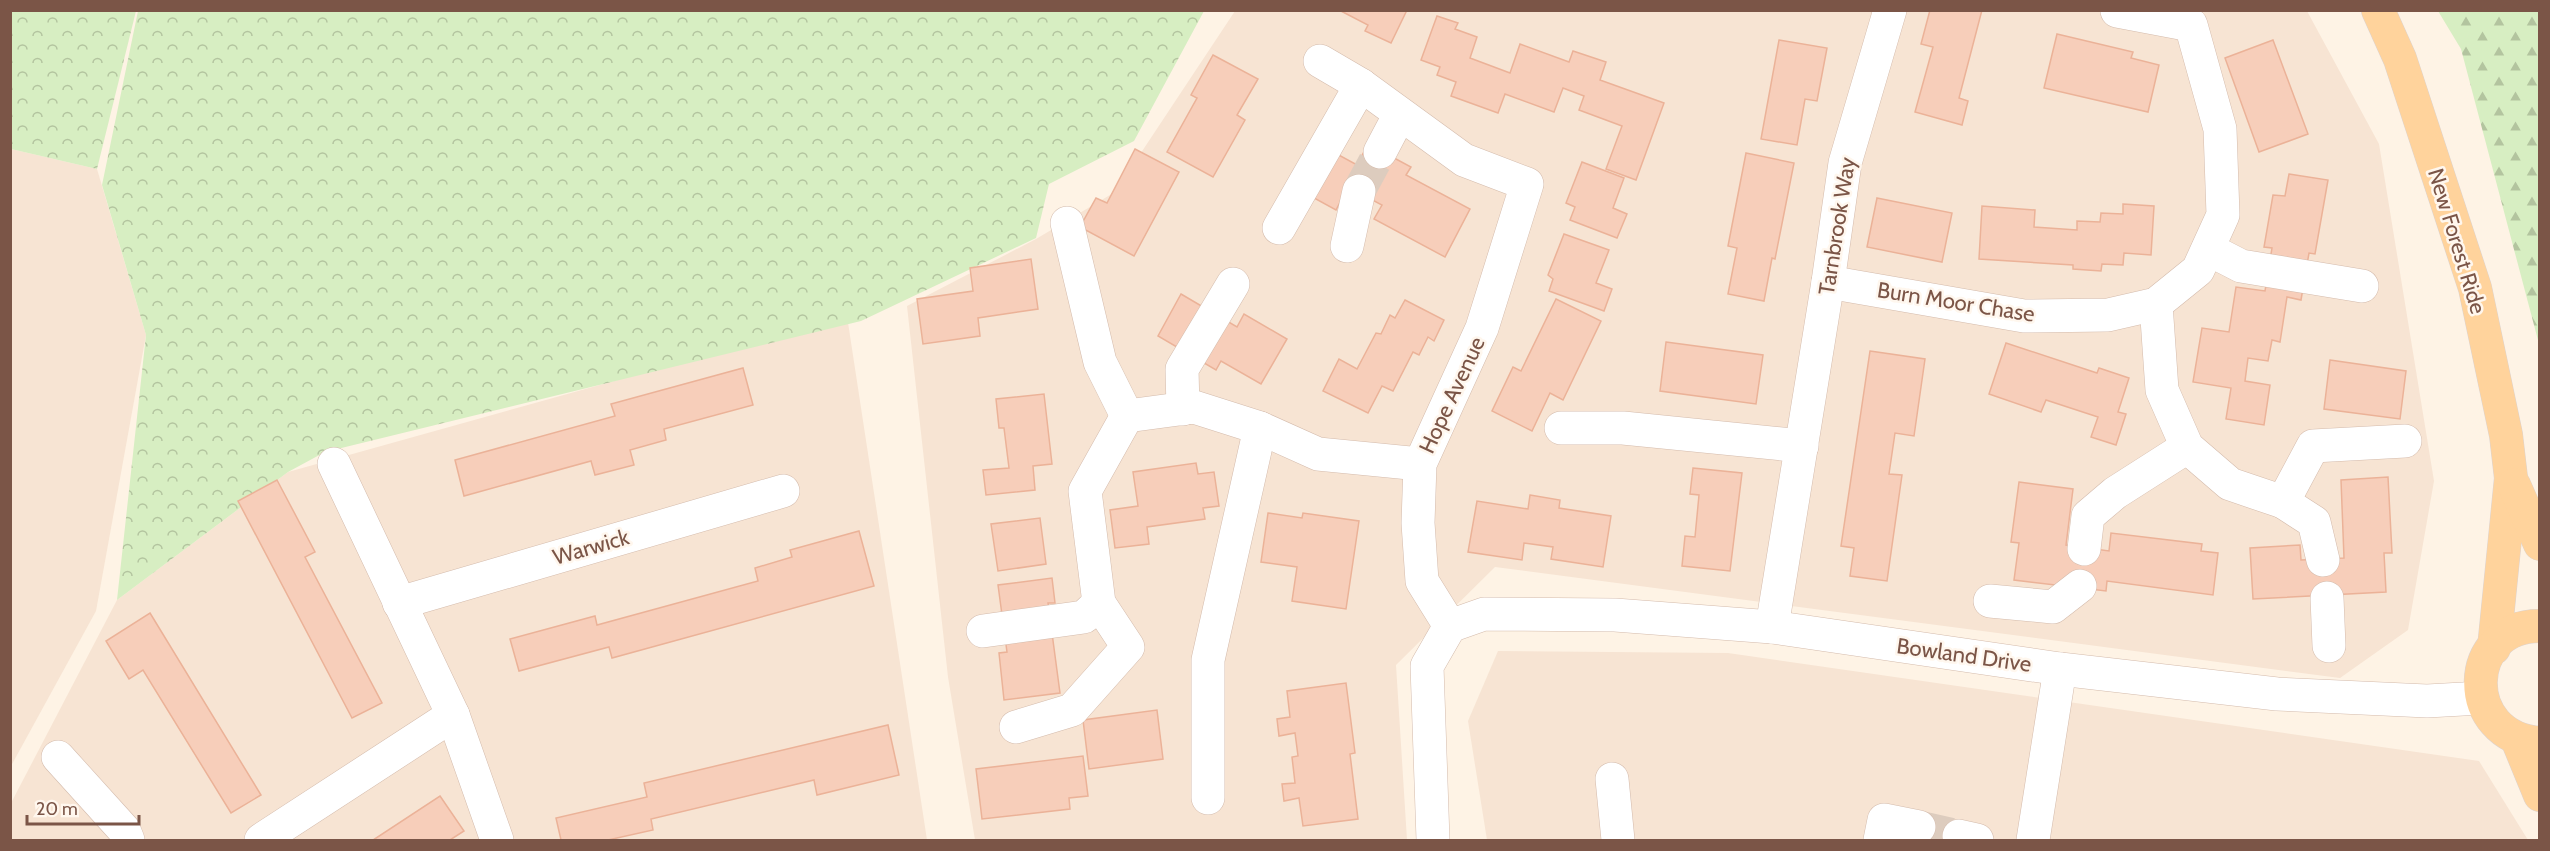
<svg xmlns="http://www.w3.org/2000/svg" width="2550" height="851" font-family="Cabin,sans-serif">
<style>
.residential{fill:#f7e4d3}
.forest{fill:url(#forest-firs)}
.park{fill:url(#park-crowns)}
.building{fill:#f7ceba;stroke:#ebb298;stroke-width:1.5}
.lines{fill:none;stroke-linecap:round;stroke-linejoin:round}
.minor-tunnel{stroke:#ddccbe;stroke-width:33;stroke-dasharray:33 16;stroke-linecap:butt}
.minor-casing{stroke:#d4bbac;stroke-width:34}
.major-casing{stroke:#ddd3cf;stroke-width:34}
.minor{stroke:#fff;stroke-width:33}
.major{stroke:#ffd39c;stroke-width:33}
.labels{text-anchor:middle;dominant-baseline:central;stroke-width:5;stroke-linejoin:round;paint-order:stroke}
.street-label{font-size:22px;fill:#7b5547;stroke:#fff7ee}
</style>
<defs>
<pattern id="forest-firs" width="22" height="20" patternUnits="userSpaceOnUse" patternTransform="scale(1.5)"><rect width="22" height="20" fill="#d7eec2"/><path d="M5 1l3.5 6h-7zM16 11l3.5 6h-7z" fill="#b3c49f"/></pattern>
<pattern id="park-crowns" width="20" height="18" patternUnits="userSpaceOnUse" patternTransform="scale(1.5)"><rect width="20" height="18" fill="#d7eec2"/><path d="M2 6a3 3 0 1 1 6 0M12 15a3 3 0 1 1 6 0" fill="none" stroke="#b3c49f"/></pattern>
</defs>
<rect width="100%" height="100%" fill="#fef3e5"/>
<g class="residential">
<polygon points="1235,11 2307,11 2379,144 2434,481 2408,630 2340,678 1495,567 1396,665 1407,840 975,840 948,677 907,306 1036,239 1115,192"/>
<polygon points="11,149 97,169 146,335 96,611 11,766"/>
<polygon points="847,316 927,840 11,840 10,805 117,600 288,472"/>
<polygon points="1498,651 1728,653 2479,761 2528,840 1487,840 1468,721"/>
</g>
<polygon class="forest" points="2438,11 2539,11 2539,344 2461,49"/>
<g class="park">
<polygon points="11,10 136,11 97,169 11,149"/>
<polygon points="138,11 1204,11 1134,141 1049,184 1036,238 861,321 325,452 288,472 117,600 146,335 102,185"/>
</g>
<g class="building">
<polygon points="1339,10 1407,10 1391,43 1365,31 1368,25"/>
<polygon points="1930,10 1982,10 1959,98 1968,101 1962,125 1915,112 1933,47 1921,44"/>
<polygon points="1437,16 1458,23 1455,29 1477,37 1470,58 1510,73 1520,44 1569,62 1573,51 1606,62 1600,80 1664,103 1636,180 1606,169 1622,126 1579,110 1584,96 1563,88 1554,112 1505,94 1498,113 1451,96 1456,82 1437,75 1440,67 1421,60"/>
<polygon points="2057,34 2133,52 2131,58 2159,65 2148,112 2044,88"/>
<polygon points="1779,40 1827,48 1817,101 1805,99 1797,145 1761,139"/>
<polygon points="2273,40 2308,134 2259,152 2225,58"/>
<polygon points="1213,55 1258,79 1237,115 1245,120 1213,177 1167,152 1197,98 1191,95"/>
<polygon points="1368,144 1411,167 1406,175 1470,209 1445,257 1374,219 1382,205 1348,187 1336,210 1314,198 1337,154 1357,165"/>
<polygon points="1135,149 1179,172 1134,256 1080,227 1096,198 1107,203"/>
<polygon points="1746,153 1794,163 1775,259 1772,258 1764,301 1728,294 1737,248 1728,246"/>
<polygon points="1582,162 1624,178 1613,208 1627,214 1617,238 1570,220 1575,207 1566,203"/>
<polygon points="2289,174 2328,180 2315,254 2309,253 2301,300 2287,297 2280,342 2272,340 2268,361 2248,358 2245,381 2270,385 2264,425 2226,419 2231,388 2193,382 2202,328 2229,332 2236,287 2265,291 2272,248 2264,247 2273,195 2285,196"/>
<polygon points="1877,198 1952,213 1942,262 1867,247"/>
<polygon points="2123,204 2154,206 2151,255 2124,253 2123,265 2102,264 2101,271 2073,269 2073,265 1979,259 1982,206 2035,210 2034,227 2077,230 2077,221 2100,222 2101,213 2123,214"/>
<polygon points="1564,234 1609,250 1596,283 1612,289 1604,311 1549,291 1553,279 1548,275"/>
<polygon points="1031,259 1038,309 978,318 980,336 923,344 917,299 973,291 970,268"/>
<polygon points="1181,294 1237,327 1244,314 1287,339 1261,384 1221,361 1216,370 1158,336"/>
<polygon points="1556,299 1601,321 1563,400 1550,393 1532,431 1492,411 1513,367 1521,371"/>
<polygon points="1405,300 1444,320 1434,341 1428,337 1419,355 1413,352 1393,391 1382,386 1368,413 1323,391 1339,359 1357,369 1376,333 1381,334 1390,315 1395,318"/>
<polygon points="1666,342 1763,355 1756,404 1660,391"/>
<polygon points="2006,343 2097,373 2099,368 2129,378 2118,412 2126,414 2116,445 2091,437 2098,417 2046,400 2041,412 1989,394"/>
<polygon points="1870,351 1925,359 1914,436 1895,433 1889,474 1902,475 1887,581 1850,576 1854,548 1841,546"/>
<polygon points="2330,360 2406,371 2400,419 2324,409"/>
<polygon points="743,368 753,405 664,429 666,440 630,450 634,465 595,475 591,461 464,496 455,460 615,416 611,404"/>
<polygon points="1044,394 1052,464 1033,466 1035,490 986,495 983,470 1009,468 1004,428 999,428 996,399"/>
<polygon points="1196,463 1198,474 1214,472 1219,506 1203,508 1205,519 1147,527 1149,544 1115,548 1110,510 1138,506 1133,472"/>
<polygon points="1693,468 1742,473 1730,571 1682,566 1685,536 1695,537 1699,495 1690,494"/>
<polygon points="2388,477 2392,553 2384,553 2386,592 2253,599 2250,548 2300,545 2301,560 2344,558 2341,480"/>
<polygon points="277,480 315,552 305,557 382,703 352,718 238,501"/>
<polygon points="2019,482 2073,489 2066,545 2109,551 2111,533 2202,544 2201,551 2218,553 2213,595 2107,581 2106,591 2014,580 2019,543 2011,542"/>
<polygon points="1530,495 1560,500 1559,508 1611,516 1603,567 1551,559 1553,547 1524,543 1522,560 1468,552 1477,501 1528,509"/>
<polygon points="1268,513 1302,518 1303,513 1359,521 1346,609 1292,601 1297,567 1261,562"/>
<polygon points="1040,518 1046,564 998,571 991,524"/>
<polygon points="859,531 874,586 612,658 609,647 519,671 510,639 595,616 597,625 758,581 755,568 792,557 790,550"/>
<polygon points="1052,578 1055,603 1048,603 1060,693 1004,700 999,653 1007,652 998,585"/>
<polygon points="150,613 261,795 231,813 143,670 129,679 106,641"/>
<polygon points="1346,683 1355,753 1350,754 1358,819 1303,826 1299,798 1284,801 1282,784 1295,783 1292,757 1298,756 1295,733 1279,736 1277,719 1290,717 1287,691"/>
<polygon points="1157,710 1163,759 1089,769 1083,720"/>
<polygon points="888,725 899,775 817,795 814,780 651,819 653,830 608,840 561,840 556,818 647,797 644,783"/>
<polygon points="1083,756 1088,796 1069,798 1070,809 982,819 976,769"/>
<polygon points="440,796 464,831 450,840 373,840"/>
</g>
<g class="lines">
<g class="minor-tunnel">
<polyline points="1359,191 1380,152"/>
<polyline points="1919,827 1959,836"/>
</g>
<g class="minor-casing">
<g id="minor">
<polyline points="1320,61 1361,85 1464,160 1527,184 1482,328 1420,464 1418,523 1422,581 1450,626"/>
<polyline points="1380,152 1400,114"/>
<polyline points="1067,223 1100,362 1127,416"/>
<polyline points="1279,228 1361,85"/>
<polyline points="1347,246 1359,191"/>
<polyline points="2208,249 2241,266 2362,286"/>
<polyline points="1828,282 2024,316 2108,315 2156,304 2198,270 2223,215 2220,129 2191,25 2117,11"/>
<polyline points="2156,304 2162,390 2187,447 2230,484 2283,502 2313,446 2405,441"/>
<polyline points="1183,409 1182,369 1233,284"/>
<polyline points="1561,428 1623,428 1802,446"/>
<polyline points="334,464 453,715 497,840"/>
<polyline points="2283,502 2314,522 2323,560"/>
<polyline points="2084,549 2088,516 2115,493 2187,447"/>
<polyline points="2327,598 2329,646"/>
<polyline points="1990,601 2053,607 2080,586"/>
<polyline points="399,603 783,491"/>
<polyline points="1450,626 1484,614 1615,615 1772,627 2060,669 2277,694 2427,701 2481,698"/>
<polyline points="1772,627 1828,282 1845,163 1890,10"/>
<polyline points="983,631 1084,617 1099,603"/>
<polyline points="1016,727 1072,710 1128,647 1099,603 1085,491 1127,416 1194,407 1260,428 1318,454 1420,464"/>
<polyline points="58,757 124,830 128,840"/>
<polyline points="1612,779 1618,840"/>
<polyline points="1208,798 1208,660 1260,428"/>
<polyline points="1959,836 1977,840"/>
<polyline points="261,840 453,715"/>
<polyline points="1433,840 1427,666 1450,626"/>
<polyline points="1880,840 1884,820 1919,827"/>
<polyline points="2033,840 2060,669"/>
</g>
</g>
<g class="major-casing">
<g id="major">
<polyline points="2378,10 2400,59 2475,288 2506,435 2511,478 2494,648"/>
<polyline points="2514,485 2540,544"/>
<path d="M2540,626C2463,625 2459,737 2540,743"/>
<polyline points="2517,739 2540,795"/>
</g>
</g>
<use href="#minor" class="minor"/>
<use href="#major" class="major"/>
</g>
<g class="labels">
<g class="street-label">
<text transform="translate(1837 226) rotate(-81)">Tarnbrook Way</text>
<text transform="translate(2457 241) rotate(73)">New Forest Ride</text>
<text transform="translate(1956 302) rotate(9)">Burn Moor Chase</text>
<text transform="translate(1452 395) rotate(-65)">Hope Avenue</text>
<text transform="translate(591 547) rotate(-16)">Warwick</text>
<text transform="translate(1964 655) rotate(8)">Bowland Drive</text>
</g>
</g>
<rect width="2550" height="851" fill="none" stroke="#7b5547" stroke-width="24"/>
<path d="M27 815v9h112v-9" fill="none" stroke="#7b5547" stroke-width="3"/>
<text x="36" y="815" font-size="18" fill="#7b5547" stroke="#fff7ee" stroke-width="4.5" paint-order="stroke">20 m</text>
</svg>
